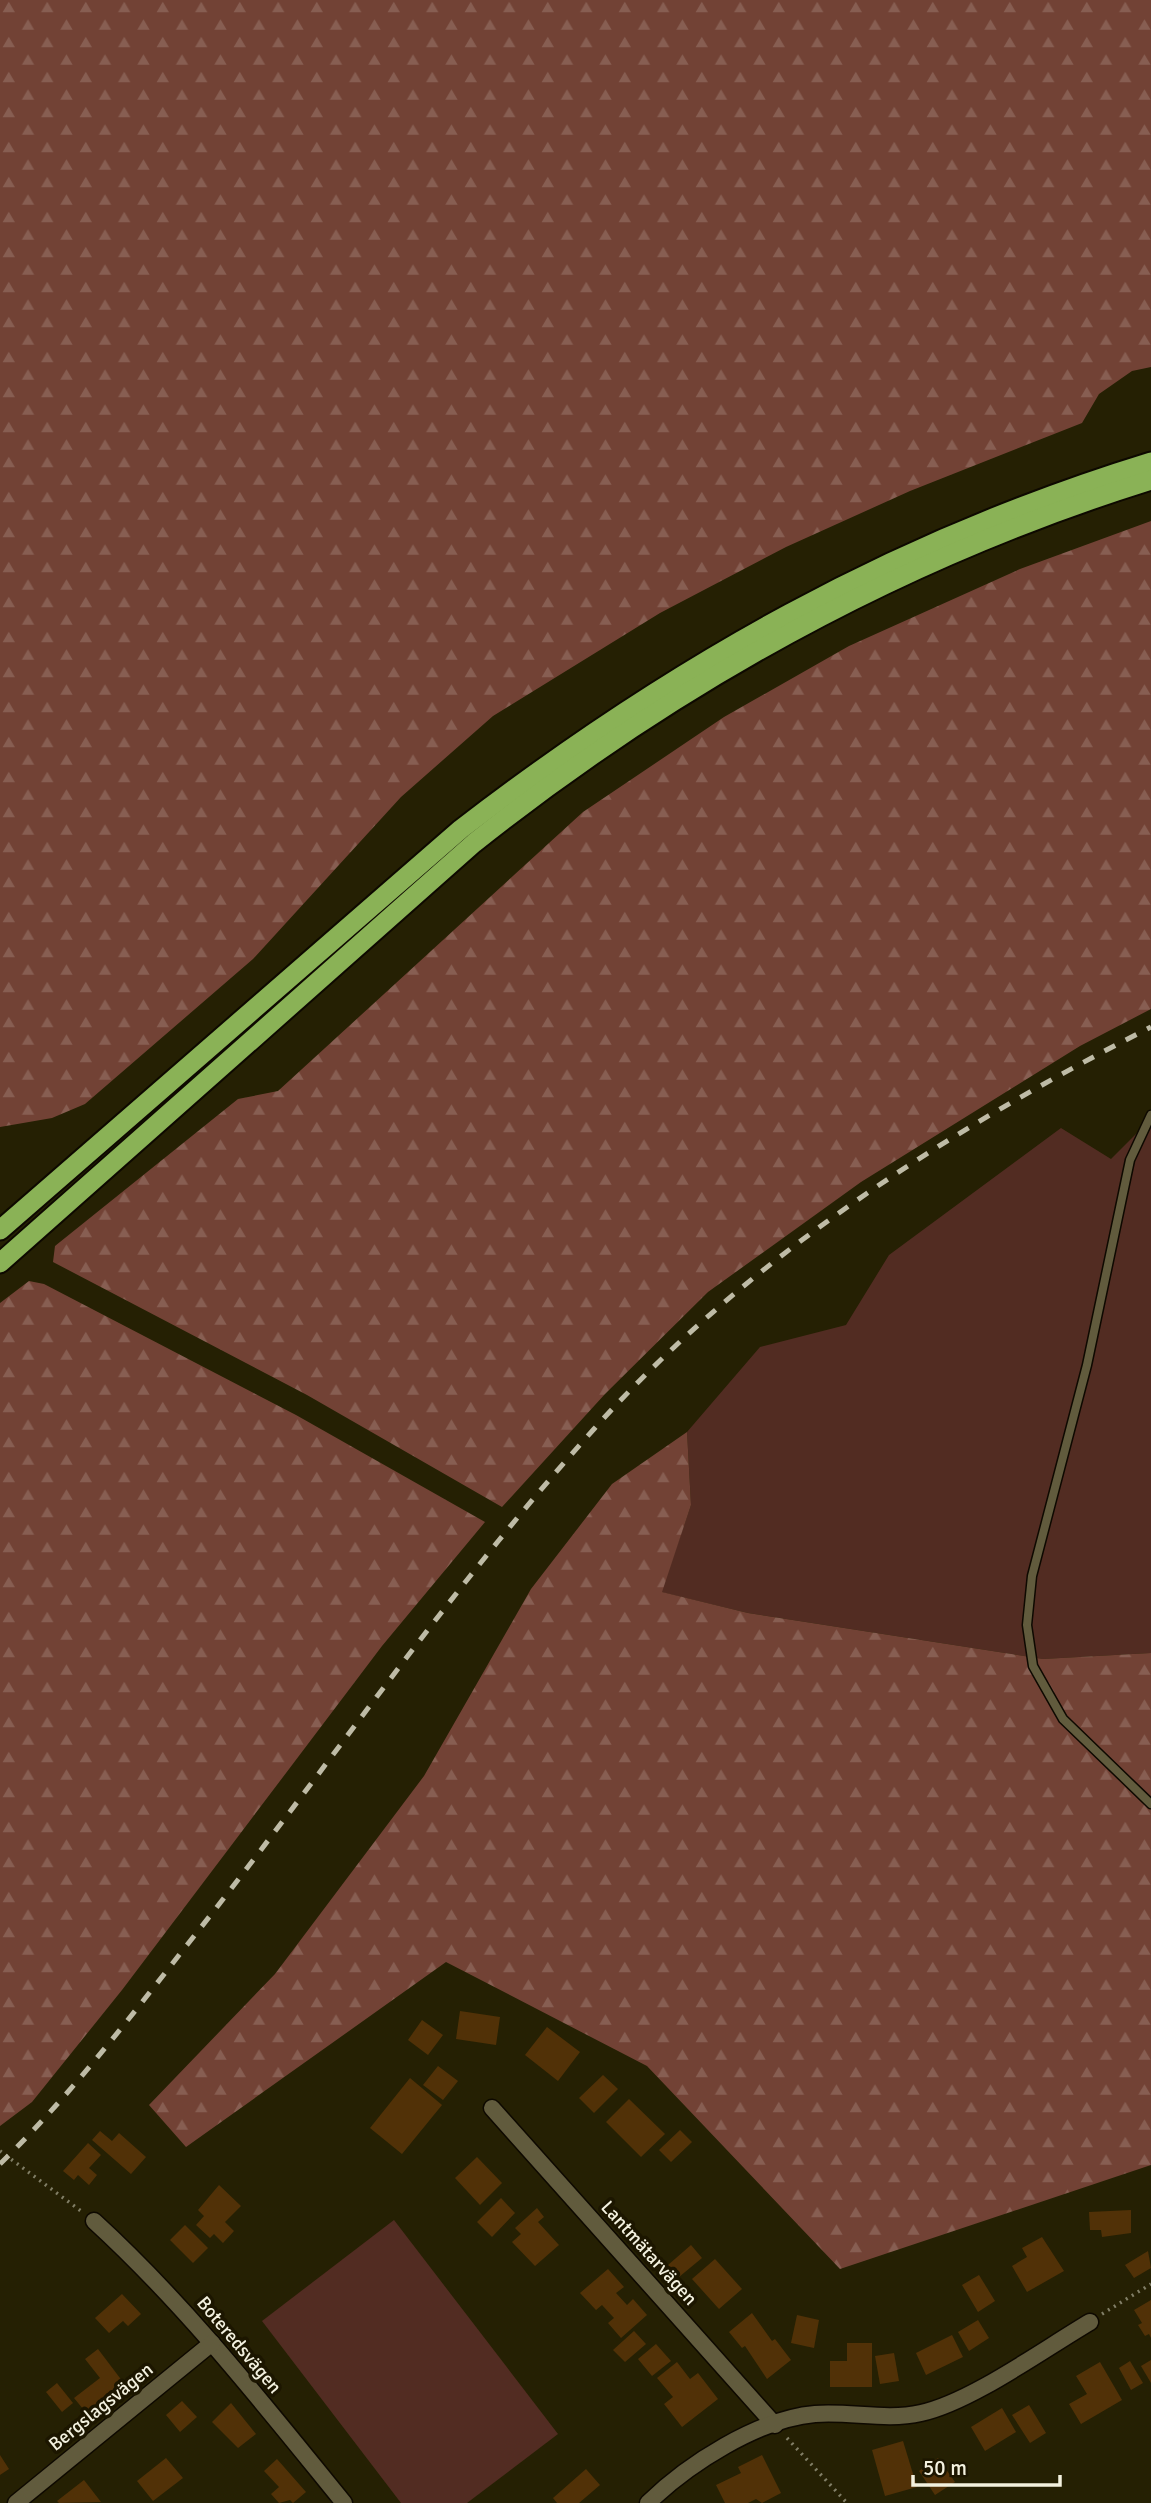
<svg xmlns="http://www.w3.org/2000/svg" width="1151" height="2503" font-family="Signika,sans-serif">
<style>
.grass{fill:#522c22}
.forest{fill:url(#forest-firs)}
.building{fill:#513107}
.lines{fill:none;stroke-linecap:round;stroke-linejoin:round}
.service-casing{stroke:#0e0900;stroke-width:11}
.minor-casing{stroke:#0e0900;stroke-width:19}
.trunk-casing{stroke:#0e0900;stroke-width:23}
.path{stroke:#817e66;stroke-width:3.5;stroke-dasharray:2 5;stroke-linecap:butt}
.service{stroke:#615b3d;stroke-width:8}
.minor{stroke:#615b3d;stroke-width:16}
.trunk{stroke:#8ab256;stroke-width:19}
.rail{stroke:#bebba6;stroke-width:5;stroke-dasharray:12 12;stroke-linecap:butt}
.labels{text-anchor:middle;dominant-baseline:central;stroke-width:7;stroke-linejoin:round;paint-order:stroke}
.street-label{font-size:19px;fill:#f3f1df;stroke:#1c1600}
</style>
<defs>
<pattern id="forest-firs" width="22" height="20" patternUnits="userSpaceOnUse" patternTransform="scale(1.75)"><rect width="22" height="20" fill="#724235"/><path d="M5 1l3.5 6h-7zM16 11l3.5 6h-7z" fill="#875e52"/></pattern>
</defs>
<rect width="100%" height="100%" fill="#252003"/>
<g class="grass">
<polygon points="1151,1119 1151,1653 1043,1659 748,1613 661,1592 691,1505 687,1432 760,1347 846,1325 889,1255 1061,1128 1111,1159"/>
<polygon points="394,2220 558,2434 467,2503 401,2503 262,2321"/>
</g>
<g class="forest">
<polygon points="0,0 1151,0 1151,367 1132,371 1099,394 1082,423 910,491 786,547 660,613 493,716 401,797 253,959 85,1104 52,1118 0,1127"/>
<polygon points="1151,521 1151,1009 1080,1046 861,1182 708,1292 605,1394 502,1507 307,1395 53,1262 55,1246 238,1099 278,1091 583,812 724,717 849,646 1020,569"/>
<polygon points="29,1281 44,1284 296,1415 485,1522 382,1646 122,1990 32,2102 0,2126 0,1303"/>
<polygon points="687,1432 691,1505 662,1592 748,1613 1043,1659 1151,1653 1151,2165 840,2269 647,2066 446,1962 186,2147 149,2105 275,1974 424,1776 531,1589 612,1484"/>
</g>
<g class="building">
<polygon points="460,2011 500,2017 496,2045 456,2039"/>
<polygon points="422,2020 443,2035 428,2055 408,2040"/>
<polygon points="547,2027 580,2052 558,2081 525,2055"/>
<polygon points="438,2066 458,2081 443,2100 423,2085"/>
<polygon points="603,2075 618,2089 594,2113 579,2098"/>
<polygon points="410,2078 442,2105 402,2154 370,2128"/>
<polygon points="629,2099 665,2134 641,2157 606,2122"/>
<polygon points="680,2130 692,2142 671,2162 659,2150"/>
<polygon points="100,2131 112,2141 119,2133 146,2157 131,2174 92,2140"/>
<polygon points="88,2143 101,2155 89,2168 97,2175 89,2185 78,2175 74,2180 63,2171"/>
<polygon points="477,2157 502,2183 480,2205 455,2178"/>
<polygon points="219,2185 241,2206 225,2222 234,2231 223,2243 214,2234 210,2238 196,2225 204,2216 198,2210"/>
<polygon points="501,2198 515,2213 492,2237 477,2222"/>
<polygon points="537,2208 544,2217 538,2222 559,2245 535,2266 512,2242 521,2234 515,2228"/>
<polygon points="1131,2210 1131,2233 1102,2237 1101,2230 1090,2230 1089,2212"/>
<polygon points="185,2225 208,2248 193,2263 170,2240"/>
<polygon points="1042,2237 1064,2271 1027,2292 1012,2266 1027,2257 1022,2248"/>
<polygon points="691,2245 702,2258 679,2277 668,2265"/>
<polygon points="1148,2251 1151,2268 1134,2278 1125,2265"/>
<polygon points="715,2259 742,2289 719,2309 692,2279"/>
<polygon points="608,2269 624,2287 616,2293 627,2305 633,2299 647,2315 621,2338 608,2323 614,2318 602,2305 596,2310 580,2293"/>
<polygon points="979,2275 995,2301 978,2312 962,2285"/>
<polygon points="122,2294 141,2314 128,2326 123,2321 109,2333 95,2318"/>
<polygon points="1151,2300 1151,2338 1149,2334 1145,2336 1138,2325 1142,2323 1134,2310"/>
<polygon points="752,2313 772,2341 775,2339 791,2360 767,2379 745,2346 742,2348 729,2332"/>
<polygon points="797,2315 819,2320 814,2348 791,2343"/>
<polygon points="978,2320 989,2338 969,2351 958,2332"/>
<polygon points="634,2331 646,2344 625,2362 613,2350"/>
<polygon points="952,2335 963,2357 926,2375 916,2353"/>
<polygon points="847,2343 872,2343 872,2387 830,2387 830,2361 847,2361"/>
<polygon points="656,2344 671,2361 652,2376 638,2359"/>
<polygon points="98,2349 126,2386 88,2415 74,2398 100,2378 85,2359"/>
<polygon points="894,2353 899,2381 880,2384 875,2356"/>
<polygon points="1151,2360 1151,2383 1141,2366"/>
<polygon points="1130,2361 1143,2383 1131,2390 1119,2368"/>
<polygon points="677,2362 690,2379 698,2373 718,2399 682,2427 664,2404 673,2397 657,2378"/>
<polygon points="1100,2362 1122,2400 1081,2424 1069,2404 1087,2394 1076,2376"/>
<polygon points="57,2383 73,2403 62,2412 46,2392"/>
<polygon points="182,2401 197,2417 180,2432 166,2415"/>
<polygon points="231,2403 256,2434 238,2448 212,2422"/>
<polygon points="1029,2405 1046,2433 1030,2443 1012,2415"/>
<polygon points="1002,2408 1016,2432 985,2451 971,2427"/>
<polygon points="903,2441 917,2487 885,2496 872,2450"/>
<polygon points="0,2455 9,2469 0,2475"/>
<polygon points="762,2455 781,2493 762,2503 756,2499 748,2503 725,2503 716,2485 741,2473 738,2467"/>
<polygon points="166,2458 183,2478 153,2501 137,2481"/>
<polygon points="938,2458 955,2482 935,2495 919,2471"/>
<polygon points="277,2459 306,2492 293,2503 290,2500 279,2503 271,2494 279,2487 264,2471"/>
<polygon points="586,2469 600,2485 579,2503 557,2503 553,2498"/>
<polygon points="84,2480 101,2502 59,2503 57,2501"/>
</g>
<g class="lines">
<g class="service-casing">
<polyline id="service" points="1151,1115 1130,1160 1087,1365 1032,1576 1027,1625 1033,1666 1063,1719 1151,1804"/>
</g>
<g class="minor-casing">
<g id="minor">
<polyline points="492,2108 775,2425"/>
<path d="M94,2221C187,2306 265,2406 344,2503"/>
<polyline points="16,2503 212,2343"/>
<path d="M648,2503C688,2464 758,2419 815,2414C850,2411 886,2421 921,2413C971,2402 1044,2349 1090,2322"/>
</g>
</g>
<g class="trunk-casing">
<g id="trunk">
<path d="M0,1230L461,829C674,665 894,541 1151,462"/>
<path d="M0,1263L474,843C677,682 904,557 1151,480"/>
</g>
</g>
<g class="path">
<polyline points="0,2151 81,2211"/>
<polyline points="1102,2314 1151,2284"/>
<polyline points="787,2438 847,2503"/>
</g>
<use href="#service" class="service"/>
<use href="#minor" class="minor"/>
<use href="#trunk" class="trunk"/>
<path class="rail" d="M0,2164C69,2097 128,2020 187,1945C323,1774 447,1592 594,1429C747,1258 948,1130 1151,1027"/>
</g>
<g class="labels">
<g class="street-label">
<text transform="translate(649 2253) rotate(48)">Lantmätarvägen</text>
<text transform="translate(239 2345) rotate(50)">Boteredsvägen</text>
<text transform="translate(101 2407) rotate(-39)">Bergslagsvägen</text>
</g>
</g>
<path d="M913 2475v10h147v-10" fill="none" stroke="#f3f1df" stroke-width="3.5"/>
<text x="923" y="2475" font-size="21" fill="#f3f1df" stroke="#1c1600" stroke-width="5" paint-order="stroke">50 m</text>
</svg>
